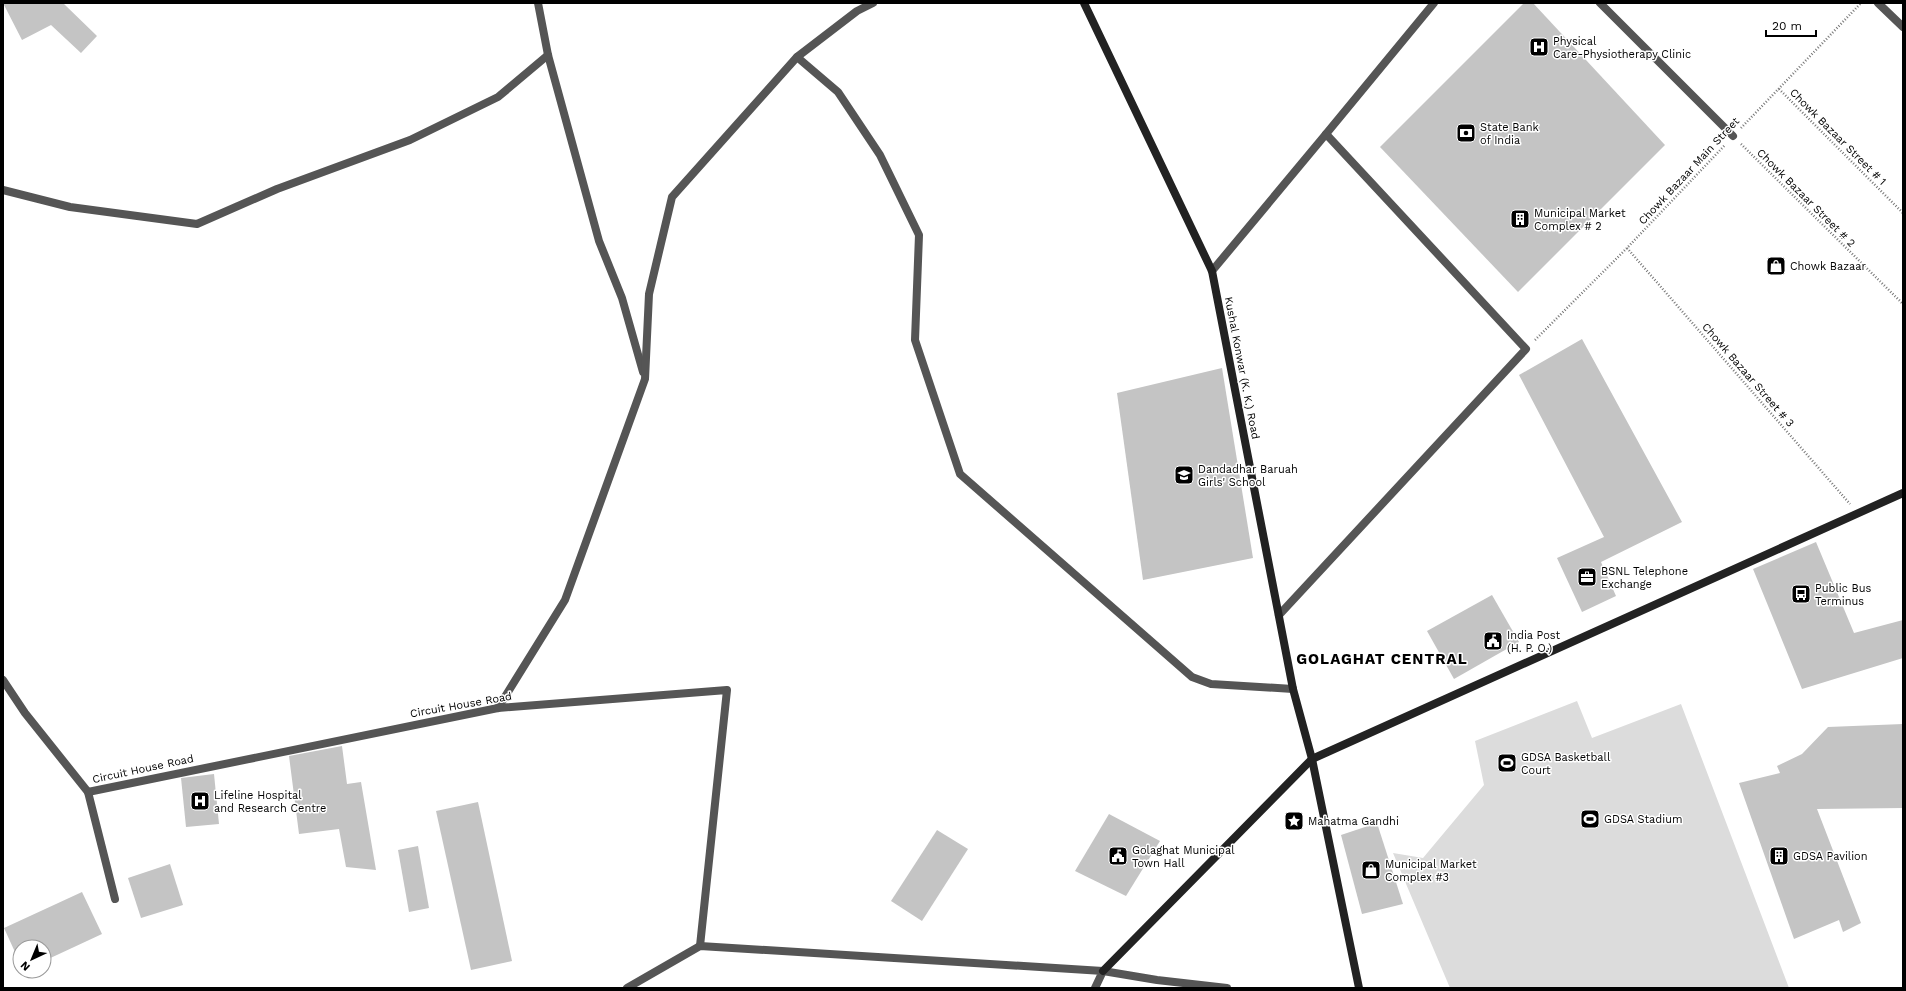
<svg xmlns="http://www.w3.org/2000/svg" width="1906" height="991" font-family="'Work Sans',sans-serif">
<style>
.green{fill:#dcdcdc}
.building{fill:#c4c4c4}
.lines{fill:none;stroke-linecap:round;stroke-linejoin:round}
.path{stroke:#777;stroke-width:2.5;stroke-dasharray:1 2;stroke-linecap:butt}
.minor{stroke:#555;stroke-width:8}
.tertiary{stroke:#555;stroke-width:8}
.secondary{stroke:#222;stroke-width:8}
.labels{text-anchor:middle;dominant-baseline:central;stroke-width:3;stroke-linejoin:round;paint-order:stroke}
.poi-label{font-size:11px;fill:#000;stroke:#fff;text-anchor:start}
.street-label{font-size:11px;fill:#000;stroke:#fff}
.district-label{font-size:15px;font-weight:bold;letter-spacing:1px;fill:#000;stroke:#fff}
</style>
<rect width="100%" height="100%" fill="#fff"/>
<polygon class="green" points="1577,701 1592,738 1681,704 1789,988 1450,988 1393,853 1423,858 1484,785 1475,741"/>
<g class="building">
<polygon points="3,3 63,3 97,36 81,53 51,25 22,40"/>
<polygon points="1524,3 1533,3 1665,145 1518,292 1380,147"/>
<polygon points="1582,339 1682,522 1601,562 1616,596 1582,612 1557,558 1604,537 1519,375"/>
<polygon points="1222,368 1253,558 1143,580 1117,393"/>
<polygon points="1816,542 1854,633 1903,620 1903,658 1802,689 1753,569"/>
<polygon points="1492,595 1519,642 1454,679 1427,631"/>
<polygon points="1903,724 1903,808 1817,809 1861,923 1843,932 1839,920 1794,939 1739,783 1780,773 1777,766 1802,754 1828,727"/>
<polygon points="342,746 347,784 361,782 376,870 346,867 339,829 299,834 289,756"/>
<polygon points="214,774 219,824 186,827 181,778"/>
<polygon points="478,802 512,961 471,970 436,811"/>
<polygon points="1109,814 1160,841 1126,896 1075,871"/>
<polygon points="1377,823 1403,904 1362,914 1341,835"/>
<polygon points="937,830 968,849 922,921 891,901"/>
<polygon points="418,846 429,908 409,912 398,850"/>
<polygon points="170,864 183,905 141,918 128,878"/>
<polygon points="82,892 102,934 44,961 44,947 20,947 20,963 4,928"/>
</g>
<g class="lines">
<g class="path">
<polyline points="1779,89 1903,213"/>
<polyline points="1741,128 1861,3"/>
<polyline points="1741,144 1903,304"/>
<polyline points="1627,248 1850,504"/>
<polyline points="1535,340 1627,248 1725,145"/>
</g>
<g class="minor">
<polyline points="538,3 548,55 599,241 622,298 643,372"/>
<polyline points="797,57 838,92 880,155 919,235 915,340 960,474 1192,677 1211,684 1293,689"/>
<polyline points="1326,134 1434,3"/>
<polyline points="3,190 70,207 197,224 277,189 410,140 498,97 548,55"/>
<polyline points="1212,271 1326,134 1526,349 1279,615"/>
<polyline points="3,680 25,713 88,792 498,708 727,690 700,946"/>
<polyline points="498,708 565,600 645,379 649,294 672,197 797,57 857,11 873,3"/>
<polyline points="88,792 115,899"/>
<polyline points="1103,971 1157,980 1227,988"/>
</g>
<g class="tertiary">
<polyline points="1600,3 1733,136"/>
<polyline points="1878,3 1903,27"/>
<polyline points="627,988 700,946 1103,971 1095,988"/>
</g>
<g class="secondary">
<polyline points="1084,3 1212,271 1293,689 1312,759 1359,988"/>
<polyline points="1103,971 1312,759 1903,493"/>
</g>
</g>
<defs>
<g id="hospital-square" transform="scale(1)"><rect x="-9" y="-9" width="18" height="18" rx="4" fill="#000" stroke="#fff"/><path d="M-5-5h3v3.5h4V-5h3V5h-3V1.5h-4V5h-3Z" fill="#fff"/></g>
<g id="bank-square" transform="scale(1)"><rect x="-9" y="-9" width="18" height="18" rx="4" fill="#000" stroke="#fff"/><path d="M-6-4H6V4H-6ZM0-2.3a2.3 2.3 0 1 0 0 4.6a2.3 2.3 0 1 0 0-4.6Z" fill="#fff"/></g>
<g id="building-square" transform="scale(1)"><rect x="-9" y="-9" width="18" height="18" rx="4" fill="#000" stroke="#fff"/><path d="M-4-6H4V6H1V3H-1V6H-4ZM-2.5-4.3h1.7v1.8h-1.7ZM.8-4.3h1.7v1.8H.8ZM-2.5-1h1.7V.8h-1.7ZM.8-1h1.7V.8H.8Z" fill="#fff"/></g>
<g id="shop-square" transform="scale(1)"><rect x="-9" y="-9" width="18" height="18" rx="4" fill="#000" stroke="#fff"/><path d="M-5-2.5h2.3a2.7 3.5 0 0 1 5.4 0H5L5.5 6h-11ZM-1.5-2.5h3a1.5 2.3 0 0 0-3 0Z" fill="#fff"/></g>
<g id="school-square" transform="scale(1)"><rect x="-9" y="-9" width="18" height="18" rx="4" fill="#000" stroke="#fff"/><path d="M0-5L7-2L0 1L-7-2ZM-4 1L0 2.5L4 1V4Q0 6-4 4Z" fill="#fff"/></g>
<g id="office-square" transform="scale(1)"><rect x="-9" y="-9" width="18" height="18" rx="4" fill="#000" stroke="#fff"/><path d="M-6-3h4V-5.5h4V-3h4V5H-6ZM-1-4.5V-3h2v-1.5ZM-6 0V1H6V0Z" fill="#fff"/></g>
<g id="bus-square" transform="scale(1)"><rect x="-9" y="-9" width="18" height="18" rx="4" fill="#000" stroke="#fff"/><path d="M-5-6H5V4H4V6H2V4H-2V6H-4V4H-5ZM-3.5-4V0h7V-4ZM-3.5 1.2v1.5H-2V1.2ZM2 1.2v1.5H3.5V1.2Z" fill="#fff"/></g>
<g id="civic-square" transform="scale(1)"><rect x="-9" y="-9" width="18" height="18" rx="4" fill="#000" stroke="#fff"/><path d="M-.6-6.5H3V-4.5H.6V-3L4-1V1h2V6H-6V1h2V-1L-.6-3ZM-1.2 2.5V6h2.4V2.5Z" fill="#fff"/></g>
<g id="stadium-square" transform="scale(1)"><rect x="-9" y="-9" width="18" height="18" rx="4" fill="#000" stroke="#fff"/><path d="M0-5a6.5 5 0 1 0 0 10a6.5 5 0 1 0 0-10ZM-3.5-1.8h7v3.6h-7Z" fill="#fff"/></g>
<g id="sight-square" transform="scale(1)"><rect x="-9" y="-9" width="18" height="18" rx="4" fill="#000" stroke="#fff"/><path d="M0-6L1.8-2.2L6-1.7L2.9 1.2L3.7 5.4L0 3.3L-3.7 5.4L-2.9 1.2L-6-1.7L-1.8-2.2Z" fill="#fff"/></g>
</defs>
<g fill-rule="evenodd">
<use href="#hospital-square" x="1539" y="47"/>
<use href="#bank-square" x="1466" y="133"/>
<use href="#building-square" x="1520" y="219"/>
<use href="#shop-square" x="1776" y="266"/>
<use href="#school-square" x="1184" y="475"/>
<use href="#office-square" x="1587" y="577"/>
<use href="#bus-square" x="1801" y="594"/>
<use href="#civic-square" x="1493" y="641"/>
<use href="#stadium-square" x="1507" y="763"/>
<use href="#hospital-square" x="200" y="801"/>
<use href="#stadium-square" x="1590" y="819"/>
<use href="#sight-square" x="1294" y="821"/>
<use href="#civic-square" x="1118" y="856"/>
<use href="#building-square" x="1779" y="856"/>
<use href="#shop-square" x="1371" y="870"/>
</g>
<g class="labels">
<g class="poi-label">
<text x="1553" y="41">Physical<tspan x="1553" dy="13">Care-Physiotherapy Clinic</tspan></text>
<text x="1480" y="127">State Bank<tspan x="1480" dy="13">of India</tspan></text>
<text x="1534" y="213">Municipal Market<tspan x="1534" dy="13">Complex # 2</tspan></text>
<text x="1790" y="266">Chowk Bazaar</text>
<text x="1198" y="469">Dandadhar Baruah<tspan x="1198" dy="13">Girls' School</tspan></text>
<text x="1601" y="571">BSNL Telephone<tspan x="1601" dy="13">Exchange</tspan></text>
<text x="1815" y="588">Public Bus<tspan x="1815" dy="13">Terminus</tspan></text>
<text x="1507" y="635">India Post<tspan x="1507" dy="13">(H. P. O.)</tspan></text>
<text x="1521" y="757">GDSA Basketball<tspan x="1521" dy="13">Court</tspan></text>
<text x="214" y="795">Lifeline Hospital<tspan x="214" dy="13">and Research Centre</tspan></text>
<text x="1604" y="819">GDSA Stadium</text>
<text x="1308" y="821">Mahatma Gandhi</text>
<text x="1132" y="850">Golaghat Municipal<tspan x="1132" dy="13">Town Hall</tspan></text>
<text x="1793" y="856">GDSA Pavilion</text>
<text x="1385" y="864">Municipal Market<tspan x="1385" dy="13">Complex #3</tspan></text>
</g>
<g class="street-label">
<text transform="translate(1838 137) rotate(45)">Chowk Bazaar Street # 1</text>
<text transform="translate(1689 171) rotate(-47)">Chowk Bazaar Main Street</text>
<text transform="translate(1806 198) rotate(45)">Chowk Bazaar Street # 2</text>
<text transform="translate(1242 368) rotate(79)">Kushal Konwar (K. K.) Road</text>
<text transform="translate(1748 375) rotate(49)">Chowk Bazaar Street # 3</text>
<text transform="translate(461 705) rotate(-10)">Circuit House Road</text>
<text transform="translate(143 769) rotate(-12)">Circuit House Road</text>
</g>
<g class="district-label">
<text x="1382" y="659">GOLAGHAT CENTRAL</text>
</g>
</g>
<rect width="1906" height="991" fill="none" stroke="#000000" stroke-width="8"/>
<g transform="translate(32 959) rotate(224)"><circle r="19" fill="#ffffff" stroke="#999999"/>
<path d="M0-3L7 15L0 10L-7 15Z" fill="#000000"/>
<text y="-6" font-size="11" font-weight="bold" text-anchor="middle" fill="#000000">N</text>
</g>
<path d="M1766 30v6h50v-6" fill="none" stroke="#000000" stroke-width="2"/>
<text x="1772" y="30" font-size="12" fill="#000000" stroke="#ffffff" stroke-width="3" paint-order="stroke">20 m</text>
</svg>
